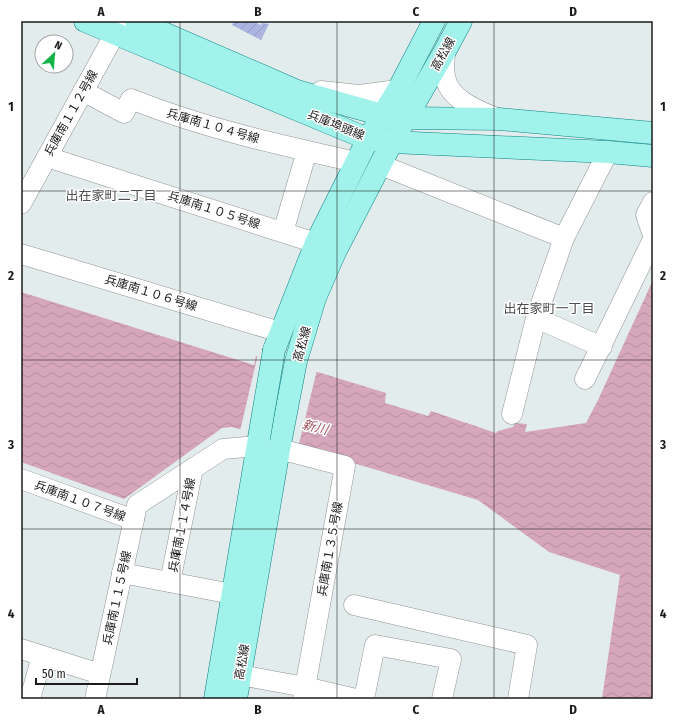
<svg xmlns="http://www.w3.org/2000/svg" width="674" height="720" font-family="'Fira Sans Condensed','Noto Sans JP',sans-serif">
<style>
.garden{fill:url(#garden-furrows)}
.water{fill:url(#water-waves)}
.pier{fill:#e2ecec}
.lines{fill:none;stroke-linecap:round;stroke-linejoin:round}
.minor-casing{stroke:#929292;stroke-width:21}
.major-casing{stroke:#0e8484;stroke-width:23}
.minor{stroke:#fff;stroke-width:20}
.major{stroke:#a1f2ea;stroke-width:22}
.major-bridge-casing{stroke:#0e8484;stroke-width:23;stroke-linecap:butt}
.major-bridge{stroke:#a1f2ea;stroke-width:22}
.grid{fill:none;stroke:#1b1b1b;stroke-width:1;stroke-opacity:0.55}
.labels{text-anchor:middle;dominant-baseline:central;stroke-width:3;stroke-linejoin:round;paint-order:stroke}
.street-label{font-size:12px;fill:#1b1b1b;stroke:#fff}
.neighbourhood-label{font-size:13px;fill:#4e4e4e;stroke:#fff}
.water-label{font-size:13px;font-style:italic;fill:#a0525f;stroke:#fff}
.neatline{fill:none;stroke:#1b1b1b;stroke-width:1.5}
.grid-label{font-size:13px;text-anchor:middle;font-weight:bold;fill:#1b1b1b}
</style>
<defs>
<pattern id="garden-furrows" width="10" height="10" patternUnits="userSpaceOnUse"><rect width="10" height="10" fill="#acb4e2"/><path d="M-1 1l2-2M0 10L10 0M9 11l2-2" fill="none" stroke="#939ac1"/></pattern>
<pattern id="water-waves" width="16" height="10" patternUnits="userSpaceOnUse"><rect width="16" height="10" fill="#d6a6bb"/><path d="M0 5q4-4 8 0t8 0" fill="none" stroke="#b78ea0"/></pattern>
</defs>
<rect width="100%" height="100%" fill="#e2ecec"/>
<polygon class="garden" points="234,21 252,21 261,25 262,23 269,24 261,40 232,25"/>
<polygon class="water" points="653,280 653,699 602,699 620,575 549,552 478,500 232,427 222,428 124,499 21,462 21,292 254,365 256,356 321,373 386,393 385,403 428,416 431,411 496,433 498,431 513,427 515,423 527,424 525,432 586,423 598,400"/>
<polygon class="pier" points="258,354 317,370 298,448 240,431"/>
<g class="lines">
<g class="minor-casing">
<g id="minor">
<path d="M445,51C445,59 443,68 445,76C448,99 477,110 496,118"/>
<path d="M83,91L124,113L131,99C203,128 280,145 356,162"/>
<polyline points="321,91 359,95 398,90"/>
<polyline points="47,157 316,243 330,249"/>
<polyline points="381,165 564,238"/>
<polyline points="653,202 646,215 653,235"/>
<polyline points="21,204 122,21"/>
<polyline points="283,232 307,151"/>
<polyline points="21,254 280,332"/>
<polyline points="536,318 602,347"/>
<polyline points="585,379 653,239"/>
<polyline points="512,414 536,318 564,238 608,152"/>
<polyline points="21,479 134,520"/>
<polyline points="122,573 232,594"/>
<polyline points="170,582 193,468"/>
<polyline points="354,605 527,645 518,699"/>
<polyline points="21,649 100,674"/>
<polyline points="240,675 305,687 356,699"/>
<polyline points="30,699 42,656"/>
<polyline points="95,699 137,505 223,449 257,446 279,449 345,466 303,699"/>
<polyline points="364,699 375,645 451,659 442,699"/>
</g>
</g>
<g class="major-casing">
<g id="major">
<polyline points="85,21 368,139 392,142 608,152 653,156"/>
<polyline points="136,21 297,91 382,115 405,118 499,119 653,133"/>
<polyline points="274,350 316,243 368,139 398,90 434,21"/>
<polyline points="215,699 259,438"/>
<polyline points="236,699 279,449 296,361 315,298 335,252 392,142 445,51 461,21"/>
</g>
</g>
<use href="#minor" class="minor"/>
<use href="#major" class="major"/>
<g class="major-bridge-casing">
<polyline id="major-bridge" points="259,438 274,350"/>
</g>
<use href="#major-bridge" class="major-bridge"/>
</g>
<path class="grid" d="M180,21V699M337,21V699M494,21V699M21,191H653M21,360H653M21,529H653"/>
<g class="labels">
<g class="street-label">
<text transform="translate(443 54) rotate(-61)">高松線</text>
<text transform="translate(71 113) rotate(-61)">兵庫南１１２号線</text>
<text transform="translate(336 125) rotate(22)">兵庫埠頭線</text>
<text transform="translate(213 126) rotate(16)">兵庫南１０４号線</text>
<text transform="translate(214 210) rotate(18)">兵庫南１０５号線</text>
<text transform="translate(151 293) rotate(17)">兵庫南１０６号線</text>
<text transform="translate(302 344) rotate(-74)">高松線</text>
<text transform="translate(80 501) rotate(20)">兵庫南１０７号線</text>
<text transform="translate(182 525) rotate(-79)">兵庫南１１４号線</text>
<text transform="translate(330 549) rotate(-80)">兵庫南１３５号線</text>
<text transform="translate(117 598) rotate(-78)">兵庫南１１５号線</text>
<text transform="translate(242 662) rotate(-80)">高松線</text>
</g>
<g class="neighbourhood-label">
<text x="111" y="195">出在家町二丁目</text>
<text x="549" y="308">出在家町一丁目</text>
</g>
<g class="water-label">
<text transform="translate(315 427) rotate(14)">新川</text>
</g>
</g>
<rect width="674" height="720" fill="none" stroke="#ffffff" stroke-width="44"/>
<g transform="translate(54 54) rotate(26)"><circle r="19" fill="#ffffff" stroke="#a4a4a4"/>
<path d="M0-3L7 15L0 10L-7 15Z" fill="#13b348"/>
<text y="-6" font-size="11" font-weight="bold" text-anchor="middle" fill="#1b1b1b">N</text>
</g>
<path d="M36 678v6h101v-6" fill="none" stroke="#1b1b1b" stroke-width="2"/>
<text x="42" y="678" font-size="12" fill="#1b1b1b" stroke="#ffffff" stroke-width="3" paint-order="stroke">50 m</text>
<rect x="22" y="22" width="630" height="676" class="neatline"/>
<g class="grid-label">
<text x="101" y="16">A</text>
<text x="258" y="16">B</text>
<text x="416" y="16">C</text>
<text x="573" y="16">D</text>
<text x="11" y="111">1</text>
<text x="663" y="111">1</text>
<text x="11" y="280">2</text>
<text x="663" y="280">2</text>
<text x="11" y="449">3</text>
<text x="663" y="449">3</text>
<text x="11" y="618">4</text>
<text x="663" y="618">4</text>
<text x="101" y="714">A</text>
<text x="258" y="714">B</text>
<text x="416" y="714">C</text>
<text x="573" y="714">D</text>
</g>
</svg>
